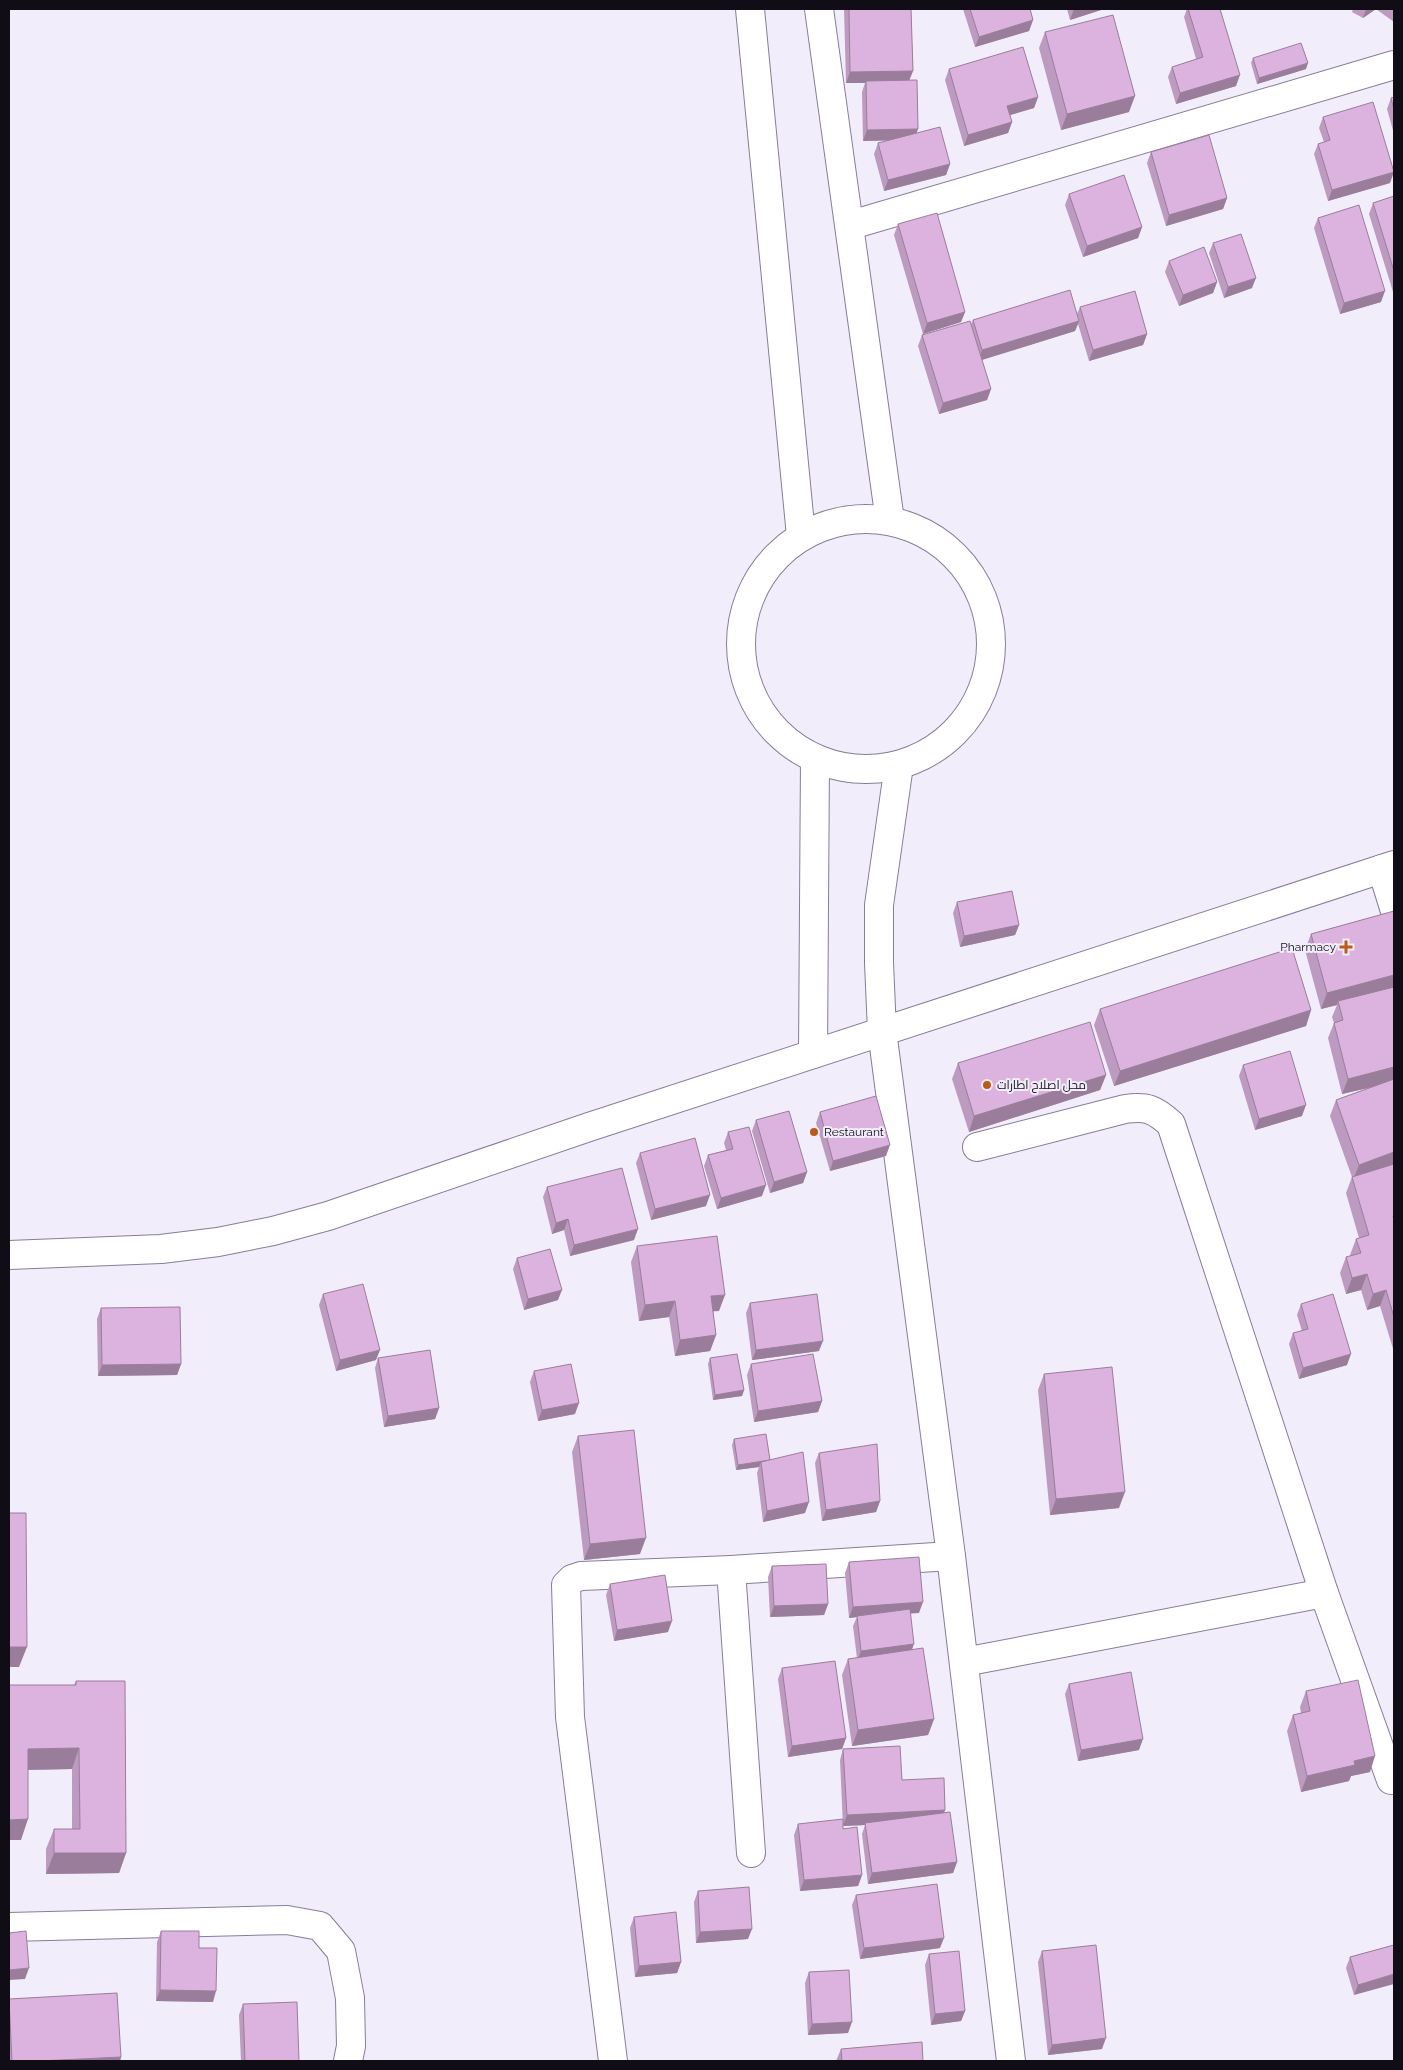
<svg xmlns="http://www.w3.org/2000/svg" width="1403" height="2070" font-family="Raleway,Cairo,sans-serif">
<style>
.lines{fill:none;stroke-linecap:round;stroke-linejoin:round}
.minor-casing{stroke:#887c9a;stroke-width:30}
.tertiary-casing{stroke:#887c9a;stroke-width:30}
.minor{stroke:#fff;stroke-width:28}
.tertiary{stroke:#fff;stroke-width:28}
.wall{fill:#bd9abf}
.shaded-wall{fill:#9a7d9b}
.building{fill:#dcb3de;stroke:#9a7d9b}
.poi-dot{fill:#bb5a1a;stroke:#f2edfa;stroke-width:2}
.labels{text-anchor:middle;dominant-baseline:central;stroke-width:4;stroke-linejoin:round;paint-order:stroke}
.poi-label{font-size:12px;fill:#110d17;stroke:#f2edfa;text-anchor:start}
</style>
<rect width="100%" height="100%" fill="#f2edfa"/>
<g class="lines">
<g class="minor-casing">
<g id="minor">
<polyline points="851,225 1394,65"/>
<polyline points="1382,869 1394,908"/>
<polyline points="882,1031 951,1556 1011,2061"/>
<path d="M977,1147L1125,1109C1147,1106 1154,1109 1171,1124L1324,1593L1391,1780"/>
<polyline points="731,1570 751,1853"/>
<polyline points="964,1662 1324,1593"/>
<polyline points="9,1927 287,1920 320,1926 341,1951 350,1998 351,2046 348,2061"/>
<polyline points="613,2061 570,1717 566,1585 572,1579 581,1576 731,1570 951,1556"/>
</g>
</g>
<g class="tertiary-casing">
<g id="tertiary">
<polyline points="750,9 801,536"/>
<path d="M819,9C844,179 865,350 890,521"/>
<circle cx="866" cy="644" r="125"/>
<polyline points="882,1031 879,963 879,905 899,765"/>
<polyline points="813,1054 815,759"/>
<polyline points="9,1255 161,1249 218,1242 273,1231 328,1216 589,1127 1394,865"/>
</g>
</g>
<use href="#minor" class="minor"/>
<use href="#tertiary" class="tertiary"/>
</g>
<g class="wall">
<polygon points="844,9 911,9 913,71 909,80 918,129 916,133 950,164 946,175 884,191 874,154 878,143 889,140 863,141 862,92 865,83 846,83"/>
<polygon points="963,9 1030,9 1033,20 1029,31 975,47"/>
<polygon points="1067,9 1104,9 1070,20"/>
<polygon points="1187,9 1220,9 1236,86 1176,104 1168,77 1172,67 1196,59 1184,17"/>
<polygon points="1353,9 1394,9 1394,22 1376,9 1363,18 1352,12"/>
<polygon points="1045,32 1129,112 1061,130 1039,48"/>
<polygon points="1253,58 1306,69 1257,84 1251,63"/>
<polygon points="949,69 1038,97 1034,108 1010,115 1012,122 1008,133 964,146 945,80"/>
<polygon points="1394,97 1394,134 1387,109 1391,98"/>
<polygon points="1323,117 1390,183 1328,201 1314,154 1318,144 1324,142 1319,128"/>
<polygon points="1151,152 1227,198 1223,209 1166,226 1147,163"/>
<polygon points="1069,194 1142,227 1138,238 1083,257 1065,205"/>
<polygon points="1394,196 1394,295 1369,214 1373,203"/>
<polygon points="1318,218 1381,302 1340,314 1314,228"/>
<polygon points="898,224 965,312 961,322 923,334 894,235"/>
<polygon points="1213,243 1252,288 1224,298 1209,253"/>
<polygon points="1169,261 1217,282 1213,293 1179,306 1165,272"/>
<polygon points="1080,307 1147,334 1143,345 1089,361 1078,324 1075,331 982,360 991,389 987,400 939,414 918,346 922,335 971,324 973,320 1077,314"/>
<polygon points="957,902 1019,925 1015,935 960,947 953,913"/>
<polygon points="1394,911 1394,1352 1380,1306 1367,1310 1361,1290 1346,1294 1340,1273 1346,1257 1351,1256 1350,1255 1356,1239 1359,1238 1346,1193 1352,1177 1330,1116 1336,1100 1372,1087 1342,1094 1328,1038 1334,1023 1332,1017 1337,1005 1321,1009 1305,950 1311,934"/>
<polygon points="1100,1009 1311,1010 1306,1026 1114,1086 1094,1025"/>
<polygon points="958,1063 1106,1075 1100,1090 969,1132 952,1079"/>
<polygon points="1243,1065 1302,1116 1255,1130 1239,1076"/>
<polygon points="820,1112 886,1156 830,1171 816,1123"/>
<polygon points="756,1120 807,1172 803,1183 770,1193 752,1131"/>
<polygon points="728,1132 762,1196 717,1209 704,1166 708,1155 726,1150 724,1143"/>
<polygon points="640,1153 706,1206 651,1220 636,1163"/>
<polygon points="547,1187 634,1240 570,1256 564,1230 552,1234 543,1197"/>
<polygon points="637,1246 719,1311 713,1311 716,1335 710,1351 675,1356 669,1317 639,1321 631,1262"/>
<polygon points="517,1258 558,1300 524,1310 513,1269"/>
<polygon points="323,1294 376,1360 336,1371 319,1305"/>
<polygon points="750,1303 819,1351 752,1360 746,1313"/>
<polygon points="1301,1304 1347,1365 1299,1379 1289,1344 1293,1333 1302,1331 1297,1315"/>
<polygon points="101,1308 181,1364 177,1375 98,1376 97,1319"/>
<polygon points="378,1358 439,1408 435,1419 384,1427 375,1368"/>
<polygon points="710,1358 744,1390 742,1396 713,1400 708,1364"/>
<polygon points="751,1364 822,1401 818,1412 754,1422 747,1375"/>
<polygon points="534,1371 575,1414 538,1421 530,1382"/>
<polygon points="1044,1374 1119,1508 1050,1515 1038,1390"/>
<polygon points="578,1436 640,1554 584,1560 572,1452"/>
<polygon points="734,1439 770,1460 805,1513 763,1522 757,1473 759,1467 736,1470 732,1445"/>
<polygon points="819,1453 880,1501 876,1512 822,1521 815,1463"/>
<polygon points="849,1562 919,1613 910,1613 912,1650 934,1719 928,1735 852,1746 842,1675 848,1659 857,1658 853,1626 857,1617 849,1618 845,1573"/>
<polygon points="772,1566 828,1604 824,1615 770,1617 768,1577"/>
<polygon points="610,1584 668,1632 614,1641 606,1595"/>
<polygon points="782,1668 846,1738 842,1749 788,1757 778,1679"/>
<polygon points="76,1681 126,1853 119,1873 46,1874 46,1849 54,1829 72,1829 72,1769 28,1770 21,1840 9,1685 74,1685"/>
<polygon points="1069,1684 1139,1750 1078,1761 1065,1694"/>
<polygon points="1306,1691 1370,1772 1351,1776 1349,1781 1301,1792 1287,1731 1293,1715 1301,1713 1300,1707"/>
<polygon points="843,1749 902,1780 945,1810 944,1813 957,1862 953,1873 868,1884 862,1834 865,1825 843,1826 840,1760"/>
<polygon points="798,1824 862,1875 858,1886 800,1891 794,1835"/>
<polygon points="698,1891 748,1939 696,1943 694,1902"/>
<polygon points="856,1895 940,1948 860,1959 852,1905"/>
<polygon points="634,1917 681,1962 677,1973 635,1977 630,1928"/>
<polygon points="161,1931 199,1948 213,2002 156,2001 157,1942"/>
<polygon points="1394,1945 1354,1995 1346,1968 1350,1957"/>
<polygon points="1042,1951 1102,2049 1048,2055 1038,1962"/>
<polygon points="929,1954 965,2011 961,2021 931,2025 925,1965"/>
<polygon points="809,1972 848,2033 808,2035 805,1983"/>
<polygon points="9,1999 121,2057 120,2061 9,2061"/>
<polygon points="243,2004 299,2061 241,2061 239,2015"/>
<polygon points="841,2049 923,2061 836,2061"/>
</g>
<g class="shaded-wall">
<polygon points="1074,9 1104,9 1070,20"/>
<polygon points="1366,9 1376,9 1363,18"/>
<polygon points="1033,20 1029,31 975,47 979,37"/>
<polygon points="1308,63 1306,69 1257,84 1259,78"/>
<polygon points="913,71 909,81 866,81 865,83 846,83 850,72"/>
<polygon points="1240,75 1236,86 1176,104 1180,93"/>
<polygon points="1135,96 1129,112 1061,130 1067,114"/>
<polygon points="1038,97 1034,108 1003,117 1007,106"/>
<polygon points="1012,122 1008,133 964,146 968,135"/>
<polygon points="918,129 914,140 863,141 867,130"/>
<polygon points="950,164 946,175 884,191 888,180"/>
<polygon points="1394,172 1390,183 1328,201 1332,190"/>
<polygon points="1227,198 1223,209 1166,226 1169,215"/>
<polygon points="1142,227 1138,238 1083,257 1087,246"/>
<polygon points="1256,278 1252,288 1224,298 1228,287"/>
<polygon points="1217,282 1213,293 1179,306 1183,295"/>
<polygon points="1385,291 1381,302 1340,314 1344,303"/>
<polygon points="965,312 961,322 923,334 927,323"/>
<polygon points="1079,321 1075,331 978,361 982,350"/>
<polygon points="1147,334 1143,345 1089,361 1093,350"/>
<polygon points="991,389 987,400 939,414 943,403"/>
<polygon points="1019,925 1015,935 960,947 964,936"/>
<polygon points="1394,975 1394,989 1338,1001 1337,1005 1321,1009 1327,993"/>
<polygon points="1311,1010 1306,1026 1114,1086 1120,1071"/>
<polygon points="1394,1067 1394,1082 1342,1094 1348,1079"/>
<polygon points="1106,1075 1100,1090 969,1132 974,1116"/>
<polygon points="1306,1105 1302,1116 1255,1130 1259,1119"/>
<polygon points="890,1145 886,1156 830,1171 833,1161"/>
<polygon points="1394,1152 1394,1166 1353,1180 1359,1165"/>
<polygon points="807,1172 803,1183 770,1193 774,1182"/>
<polygon points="766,1185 762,1196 717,1209 721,1198"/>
<polygon points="710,1195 706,1206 651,1220 655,1209"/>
<polygon points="568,1219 564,1230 552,1234 556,1223"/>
<polygon points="638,1229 634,1240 570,1256 574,1245"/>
<polygon points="1367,1274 1361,1290 1346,1294 1352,1278"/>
<polygon points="562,1290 558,1300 524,1310 528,1299"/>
<polygon points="1386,1290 1380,1306 1367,1310 1373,1294"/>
<polygon points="725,1295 719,1311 705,1312 711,1296"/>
<polygon points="675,1301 669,1317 639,1321 645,1305"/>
<polygon points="716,1335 710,1351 675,1356 680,1340"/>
<polygon points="823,1341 819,1351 752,1360 756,1350"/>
<polygon points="380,1350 376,1360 336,1371 340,1360"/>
<polygon points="1351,1354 1347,1365 1299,1379 1303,1368"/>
<polygon points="181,1364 177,1375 98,1376 102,1365"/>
<polygon points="744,1390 742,1396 713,1400 715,1395"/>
<polygon points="822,1401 818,1412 754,1422 758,1411"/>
<polygon points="579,1403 575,1414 538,1421 542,1410"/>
<polygon points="439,1408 435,1419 384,1427 388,1416"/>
<polygon points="770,1460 761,1462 759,1467 736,1470 738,1465"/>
<polygon points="1125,1492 1119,1508 1050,1515 1056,1499"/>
<polygon points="880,1501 876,1512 822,1521 826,1510"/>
<polygon points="809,1502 805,1513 763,1522 767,1511"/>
<polygon points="646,1538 640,1554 584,1560 590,1544"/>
<polygon points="923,1602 919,1613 858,1617 857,1616 857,1617 849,1618 853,1607"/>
<polygon points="828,1604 824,1615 770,1617 774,1606"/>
<polygon points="672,1621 668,1632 614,1641 617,1630"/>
<polygon points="914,1644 910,1655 857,1662 861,1651"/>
<polygon points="9,1647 27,1647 19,1667 9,1667"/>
<polygon points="934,1719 928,1735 852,1746 858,1730"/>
<polygon points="846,1738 842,1749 788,1757 792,1746"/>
<polygon points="1143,1739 1139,1750 1078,1761 1081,1750"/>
<polygon points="79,1748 72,1769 20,1770 28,1749"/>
<polygon points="1375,1756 1370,1772 1351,1776 1349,1781 1301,1792 1307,1776 1354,1761"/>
<polygon points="945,1810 941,1821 865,1823 865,1825 843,1826 847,1815"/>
<polygon points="28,1819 21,1840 9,1840 9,1820"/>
<polygon points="54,1853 126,1853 119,1873 46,1874"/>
<polygon points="957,1862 953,1873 868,1884 872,1873"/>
<polygon points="862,1875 858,1886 800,1891 804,1880"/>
<polygon points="752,1929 748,1939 696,1943 700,1932"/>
<polygon points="944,1938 940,1948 860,1959 864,1948"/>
<polygon points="681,1962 677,1973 635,1977 639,1966"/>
<polygon points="29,1968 25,1979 9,1980 9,1970"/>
<polygon points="1394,1974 1394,1984 1354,1995 1358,1985"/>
<polygon points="160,1990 216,1991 213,2002 156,2001"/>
<polygon points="965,2011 961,2021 931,2025 935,2014"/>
<polygon points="852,2022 848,2033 808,2035 812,2024"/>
<polygon points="1106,2038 1102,2049 1048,2055 1052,2045"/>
<polygon points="121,2057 120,2061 39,2061"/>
</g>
<g class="building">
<polygon points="849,9 911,9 913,71 850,72"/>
<polygon points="970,9 1030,9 1033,20 979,37"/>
<polygon points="1188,9 1220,9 1240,75 1180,93 1172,67 1203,57"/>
<polygon points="1113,15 1135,96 1067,114 1045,32"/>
<polygon points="1301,43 1308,63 1259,78 1253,58"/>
<polygon points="1023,47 1038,97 1007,106 1012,122 968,135 949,69"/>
<polygon points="917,80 918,129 867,130 866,81"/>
<polygon points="1394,97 1394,110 1391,98"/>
<polygon points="1373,102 1394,172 1332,190 1318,144 1330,140 1323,117"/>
<polygon points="940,127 950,164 888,180 878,143"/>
<polygon points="1209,135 1227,198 1169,215 1151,152"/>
<polygon points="1124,175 1142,227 1087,246 1069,194"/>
<polygon points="1394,196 1394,271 1373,203"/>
<polygon points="1359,205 1385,291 1344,303 1318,218"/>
<polygon points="937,213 965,312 927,323 898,224"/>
<polygon points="1241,234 1256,278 1228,287 1213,243"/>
<polygon points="1204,247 1217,282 1183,295 1169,261"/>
<polygon points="1070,290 1079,321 982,350 973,320"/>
<polygon points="1135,291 1147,334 1093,350 1080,307"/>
<polygon points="970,321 991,389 943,403 922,335"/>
<polygon points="1012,891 1019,925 964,936 957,902"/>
<polygon points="1394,911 1394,975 1327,993 1311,934"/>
<polygon points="1292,948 1311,1010 1120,1071 1100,1009"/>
<polygon points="1394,987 1394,1067 1348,1079 1334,1023 1343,1020 1338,1001"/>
<polygon points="1090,1022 1106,1075 974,1116 958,1063"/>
<polygon points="1290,1051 1306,1105 1259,1119 1243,1065"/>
<polygon points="1394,1079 1394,1152 1359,1165 1336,1100"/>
<polygon points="876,1096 890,1145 833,1161 820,1112"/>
<polygon points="789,1111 807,1172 774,1182 756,1120"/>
<polygon points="749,1127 766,1185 721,1198 708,1155 733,1149 728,1132"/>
<polygon points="695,1138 710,1195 655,1209 640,1153"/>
<polygon points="1394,1164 1394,1216 1393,1216 1394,1220 1394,1317 1386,1290 1373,1294 1367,1274 1352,1278 1346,1257 1361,1253 1356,1239 1369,1235 1352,1177"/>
<polygon points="622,1168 638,1229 574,1245 568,1219 556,1223 547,1187"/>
<polygon points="717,1236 725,1295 711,1296 716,1335 680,1340 675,1301 645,1305 637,1246"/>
<polygon points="550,1249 562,1290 528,1299 517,1258"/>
<polygon points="363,1284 380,1350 340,1360 323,1294"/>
<polygon points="817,1294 823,1341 756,1350 750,1303"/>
<polygon points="1333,1294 1351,1354 1303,1368 1293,1333 1308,1329 1301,1304"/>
<polygon points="180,1307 181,1364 102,1365 101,1308"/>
<polygon points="430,1350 439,1408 388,1416 378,1358"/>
<polygon points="737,1354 744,1390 715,1395 710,1358"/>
<polygon points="813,1354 822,1401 758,1411 751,1364"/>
<polygon points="571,1364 579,1403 542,1410 534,1371"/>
<polygon points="1112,1367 1125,1492 1056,1499 1044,1374"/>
<polygon points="634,1430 646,1538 590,1544 578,1436"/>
<polygon points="766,1434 770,1460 738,1465 734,1439"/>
<polygon points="877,1444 880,1501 826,1510 819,1453"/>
<polygon points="803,1452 809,1502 767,1511 761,1462"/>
<polygon points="9,1513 26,1513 27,1647 9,1647"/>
<polygon points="919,1557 923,1602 853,1607 849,1562"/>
<polygon points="826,1564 828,1604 774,1606 772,1566"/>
<polygon points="665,1575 672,1621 617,1630 610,1584"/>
<polygon points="910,1609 914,1644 861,1651 857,1616"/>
<polygon points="923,1648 934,1719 858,1730 848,1659"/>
<polygon points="835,1661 846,1738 792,1746 782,1668"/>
<polygon points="1131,1672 1143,1739 1081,1750 1069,1684"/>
<polygon points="1358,1680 1375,1756 1354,1761 1355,1765 1307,1776 1293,1715 1310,1711 1306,1691"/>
<polygon points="76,1681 125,1681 126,1853 54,1853 54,1829 80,1829 79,1748 28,1749 28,1819 9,1820 9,1685 76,1685"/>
<polygon points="900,1746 902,1780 944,1778 945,1810 847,1815 843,1749"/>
<polygon points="950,1812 957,1862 872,1873 865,1823"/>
<polygon points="843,1819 843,1829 857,1827 862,1875 804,1880 798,1824"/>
<polygon points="937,1884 944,1938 864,1948 856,1895"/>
<polygon points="749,1887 752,1929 700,1932 698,1891"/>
<polygon points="676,1912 681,1962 639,1966 634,1917"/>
<polygon points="26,1931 29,1968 9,1970 9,1933"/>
<polygon points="161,1931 199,1931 199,1948 217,1948 216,1991 160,1990"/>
<polygon points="1096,1945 1106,2038 1052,2045 1042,1951"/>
<polygon points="1394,1945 1394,1974 1358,1985 1350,1957"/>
<polygon points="959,1951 965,2011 935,2014 929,1954"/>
<polygon points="849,1970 852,2022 812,2024 809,1972"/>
<polygon points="117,1993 121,2057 39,2061 12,2061 9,1999"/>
<polygon points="297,2002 299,2061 245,2061 243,2004"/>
<polygon points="922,2042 923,2061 842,2061 841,2049"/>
</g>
<g class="poi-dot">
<path d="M1343.5 939.5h5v5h5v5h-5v5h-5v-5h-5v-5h5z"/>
<circle cx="987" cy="1085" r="5"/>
<circle cx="814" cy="1132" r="5"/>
</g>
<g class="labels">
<g class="poi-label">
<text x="1336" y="947" text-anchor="end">Pharmacy</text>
<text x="997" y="1085">محل اصلاح اطارات</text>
<text x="824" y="1132">Restaurant</text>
</g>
</g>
<rect width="1403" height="2070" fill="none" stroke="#110d17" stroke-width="20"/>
</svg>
